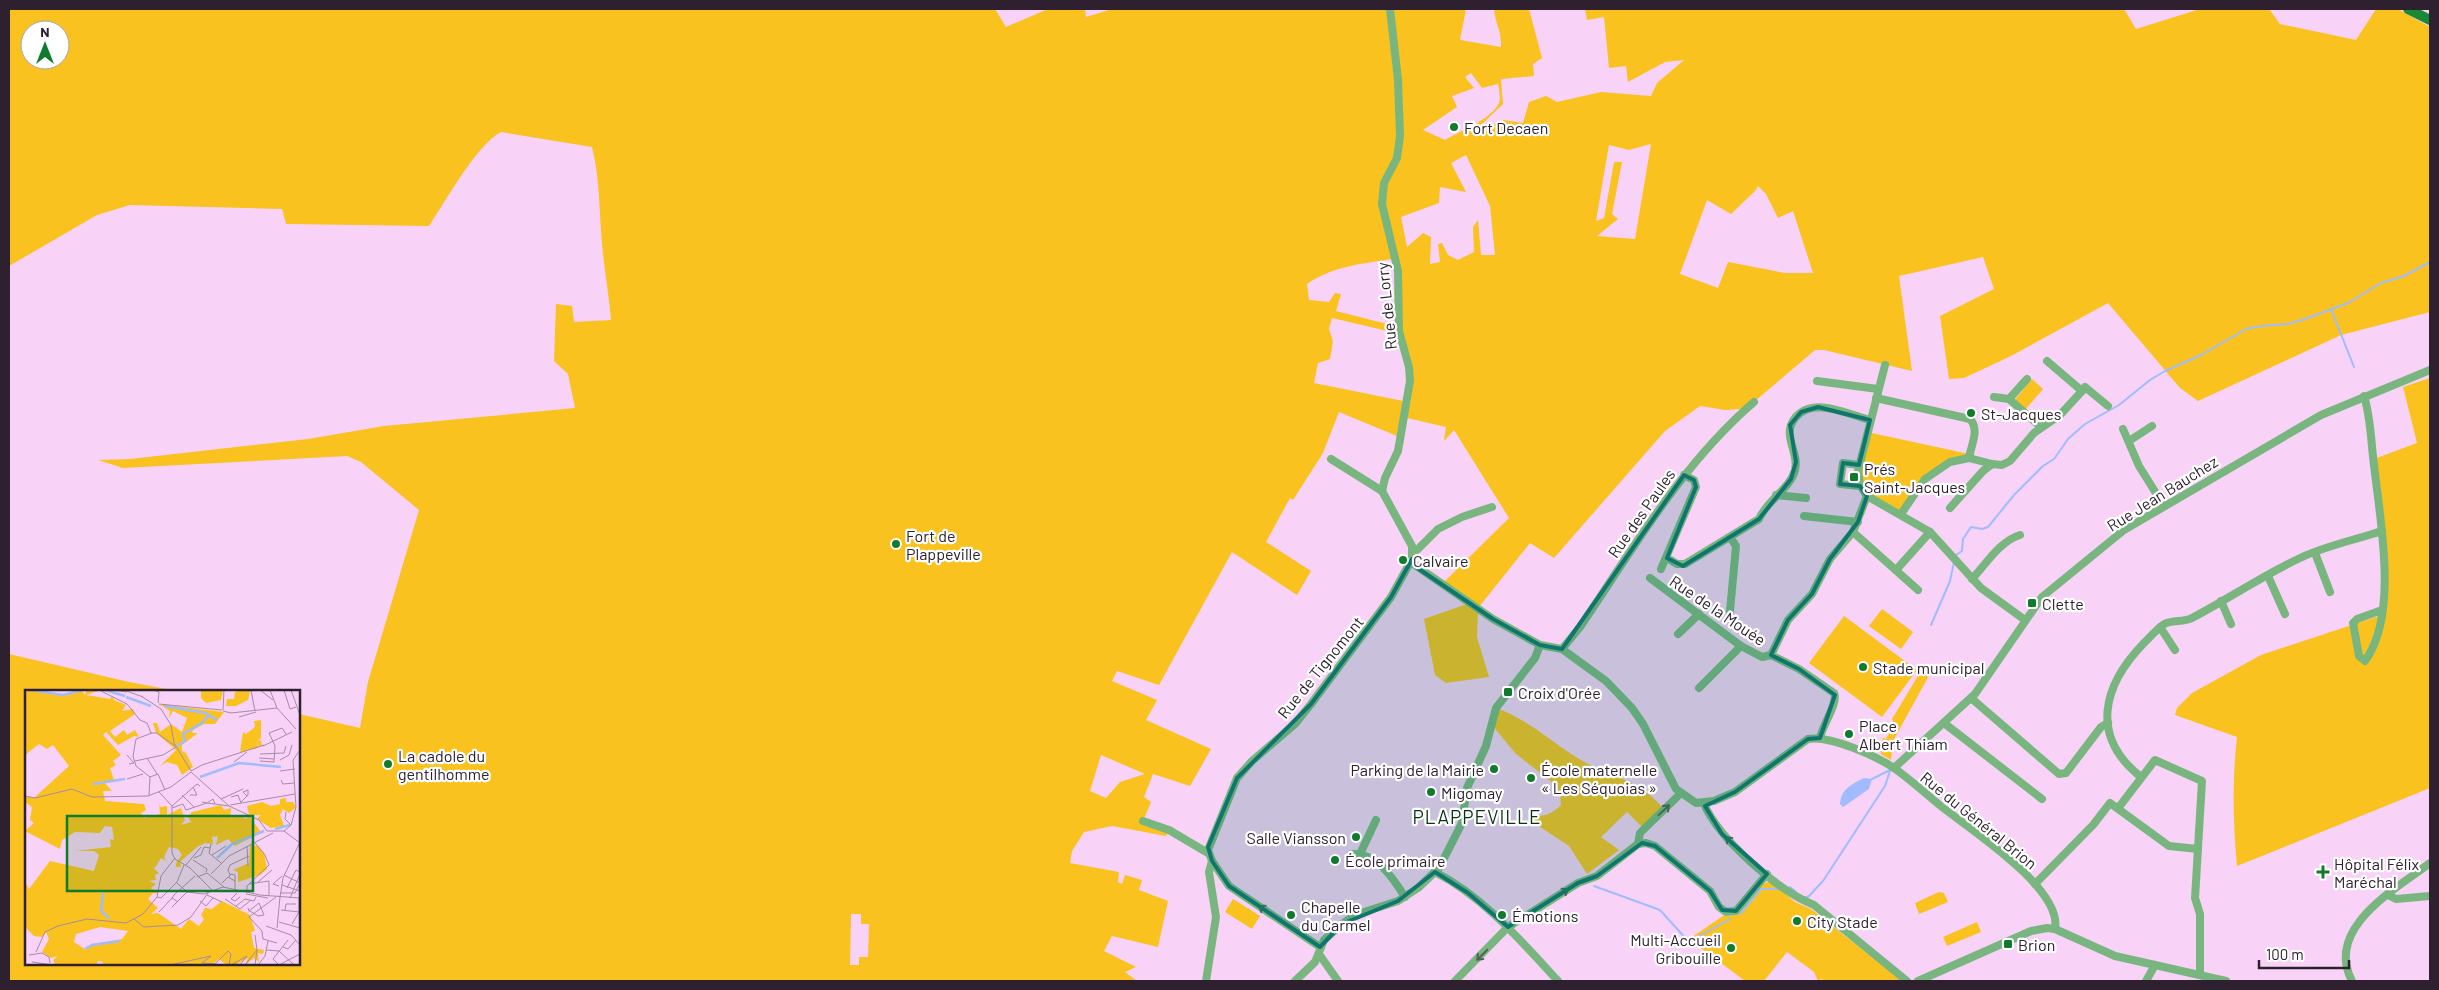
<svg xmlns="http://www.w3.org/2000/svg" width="2439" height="990" font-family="Barlow,sans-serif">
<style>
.green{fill:#f9c21f;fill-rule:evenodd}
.water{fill:#a0bcfe}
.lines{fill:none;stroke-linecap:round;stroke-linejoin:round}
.stream{stroke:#a0bcfe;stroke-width:2}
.minor{stroke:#79b67f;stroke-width:8}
.major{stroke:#198936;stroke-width:10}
.oneway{stroke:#506452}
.marked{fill:#0f766e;fill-opacity:0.2;stroke:#0f766e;stroke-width:4;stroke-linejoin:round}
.poi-dot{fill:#107a2d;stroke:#fff;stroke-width:2}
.labels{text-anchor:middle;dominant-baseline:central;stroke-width:4.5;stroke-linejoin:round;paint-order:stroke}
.poi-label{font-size:16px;fill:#2e202e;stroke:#fff;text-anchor:start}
.street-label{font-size:16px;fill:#2e202e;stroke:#fff}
.quarter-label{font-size:19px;letter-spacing:1px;fill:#043410;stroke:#fff}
.inset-river{fill:none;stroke:#a0bcfe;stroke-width:2.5}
.inset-road{fill:none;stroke:#a78ba7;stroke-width:1}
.view{fill:#107a2d;fill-opacity:0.15;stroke:#107a2d;stroke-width:2.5}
.inset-edge{fill:none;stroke:#2e202e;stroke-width:2.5}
</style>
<rect width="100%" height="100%" fill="#f8d3f7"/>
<g class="green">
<path d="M9,9H995L1006,27L1048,9H1085L1086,17L1112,9H1466L1460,40L1501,47C1502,32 1495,23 1494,9H1529L1542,58L1533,64L1534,76L1501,79L1503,104L1481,125V129L1504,120L1523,123L1529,102L1546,96L1557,102L1601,92L1651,96L1657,83L1684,60L1665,62L1628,82L1626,66L1609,68L1604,17L1587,20L1585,9H2124L2136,29L2200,9H2269L2280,24L2356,40L2376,9H2398L2430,27V312L2341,335L2198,401L2180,388L2108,303L2011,356L1964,378L1949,379L1940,316L1994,289L1983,257L1899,276L1912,371L1824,350H1815L1754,402L1741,409L1725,410L1700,406L1665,431L1554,558L1530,543L1479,607L1444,582L1509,518L1454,430L1444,441L1446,427L1407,418L1414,380L1401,330V282L1392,259C1361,264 1333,266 1307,284L1309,300L1329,302L1335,293L1341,294L1336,311L1395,326L1396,333L1332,318L1329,329L1333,341L1330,359L1318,363L1314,383L1403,401L1397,436L1339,412L1323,453L1293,500L1290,498L1266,542L1311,571L1297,595L1232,552L1159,685L1117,671L1112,681L1157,700L1146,720L1211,749L1190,786L1153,774L1144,797L1151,802L1143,821L1168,833L1166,836L1112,826L1084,832L1072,851L1070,863L1119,872L1118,882L1122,884L1125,875L1142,880L1139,890L1168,901L1158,947L1112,936L1104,951L1136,967L1125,972L1137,981H9V654L129,682L177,691H26V964H299V714L360,728L368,682L419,510L361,462L347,456L123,468L98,460L130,459L308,439L384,426L575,408L568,374L554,361L556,304L572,306L574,322L611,320C609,294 604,269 602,243C599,210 600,179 592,147L501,132C477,144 445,202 429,226L286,224L282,209L130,205L97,215L9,266ZM30,30H60V60H30ZM1471,73L1482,88L1498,84C1499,89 1501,98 1499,103C1491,120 1458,132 1445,140L1423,130L1457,107L1452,96L1474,88L1465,77ZM1651,144L1635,239L1597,236L1618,219L1612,214L1622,162H1614L1604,218L1596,221L1609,145L1629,150ZM1466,155L1490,206L1495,255H1481L1478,220L1473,227L1474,252L1458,260L1448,255L1442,243L1438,244L1440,262L1430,264L1431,237L1423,233L1407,247L1401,217L1439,203L1440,187L1466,192L1451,163ZM1758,186L1766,194L1778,218L1793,211L1813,273H1785L1728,262L1718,288L1680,274L1707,200L1731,214L1755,191ZM1101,755L1145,774L1120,782L1106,798L1090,791ZM851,914H861V924H869L868,957H859V965H850Z"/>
<path d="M2430,378V788L2237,866C2233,822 2232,781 2237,737L2175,715L2177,708L2192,693L2261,655L2382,615L2385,541L2374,459L2417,443L2403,387Z"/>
<polygon points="2032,379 2043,389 2025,410 2014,401"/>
<polygon points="1867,432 1969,454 1935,471 1901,514 1867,496 1860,485"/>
<polygon points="1467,604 1478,612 1477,637 1489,677 1446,683 1435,675 1424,619"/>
<polygon points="1882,609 1913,632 1901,649 1869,626"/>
<polygon points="1844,616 1917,670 1882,717 1809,663"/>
<polygon points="1924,666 1932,670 1893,741 1891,760 1881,754 1880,745 1883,738 1886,739 1894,724 1892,719"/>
<path d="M1496,708C1528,719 1552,743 1581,760C1613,780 1635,776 1662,807L1642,827L1627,812L1601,837L1619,850L1587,874L1569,846L1528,819L1531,816C1544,817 1552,814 1561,805L1560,794L1554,784L1515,753L1492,725Z"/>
<polygon points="1768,882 1773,883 1795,902 1811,909 1902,981 1825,981 1821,979 1818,981 1814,972 1787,952 1764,981 1745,981 1689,939 1723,916 1732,916 1763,884"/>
<polygon points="1939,892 1944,893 1948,902 1919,914 1915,903"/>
<polygon points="1233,899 1260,916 1252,929 1225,912"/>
<polygon points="1977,922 1981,932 1947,946 1943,937"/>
</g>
<path class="water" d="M1864,778L1872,779L1869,789L1843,807L1840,804C1841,789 1852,784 1864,778Z"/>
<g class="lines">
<g class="stream">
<polyline points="2331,309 2354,367"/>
<polyline points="1956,555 1962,551 1963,539 1971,527 1982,529 1988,527 2014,495 2043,466 2054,459 2068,439 2085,424 2119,405 2150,380 2165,371 2201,355 2246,329 2261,326 2287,324 2302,320 2348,303 2381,283 2404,276 2430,262"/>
<polyline points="1931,625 1950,581 1954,562"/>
<polyline points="1872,779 1890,770"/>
<polyline points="1594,886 1660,910 1689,942"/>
<polyline points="1790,887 1796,892"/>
<polyline points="1805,897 1808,897 1823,881 1885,786 1890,771"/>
<polyline points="1740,914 1761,889 1781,889"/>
<polyline points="1694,939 1730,919"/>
</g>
<g class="minor">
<path d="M1390,9L1398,80L1400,136L1397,158L1384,183L1382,204L1398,271L1399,331L1409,367L1410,381L1398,451L1385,478L1382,491L1412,546V563L1493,619L1540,645L1562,649L1606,681L1632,708L1643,724L1676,789L1696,803L1714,801L1735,792L1808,739C1830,735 1876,756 1894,768C1911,780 1926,794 1942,807C1970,829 2063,889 2055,929"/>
<polyline points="2047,361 2082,391 2085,387 2108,406"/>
<polyline points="1885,365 1858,471 1860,485 1867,496 1930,532 1981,588 2025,620"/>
<polyline points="2027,379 2009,399 2041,427"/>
<polyline points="1817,381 1878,389"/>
<path d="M2364,396C2371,418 2371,443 2374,465C2380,520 2399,614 2365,661L2359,656L2353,623L2357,619L2382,610"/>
<polyline points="1994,397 2009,399"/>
<path d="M1876,398L1970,419C1980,430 1971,445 1969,458"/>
<polyline points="2123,429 2139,466 2164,506"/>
<polyline points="2129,441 2152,426"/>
<polyline points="1331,459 1382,491"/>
<polyline points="1859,465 1843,463 1840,484 1860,486"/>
<polyline points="1776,495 1806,498"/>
<polyline points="1950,508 1983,471 1992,464"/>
<polyline points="1901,514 1925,479 1950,462 1969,458 1992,464 2002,465 2010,461 2034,433 2060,415 2082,391"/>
<polyline points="1804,516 1858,522"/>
<polyline points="1853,532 1918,590"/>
<polyline points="1730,537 1736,546 1730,611"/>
<polyline points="2315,553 2330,592"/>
<polyline points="1413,554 1438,529 1462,517 1492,507"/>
<path d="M1667,558L1677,564H1685L1759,519C1767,500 1790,489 1795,470C1798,457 1791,448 1790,436C1789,429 1791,423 1795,418C1813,396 1847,414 1870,420"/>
<polyline points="1661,569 1696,487 1694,480 1684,475"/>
<polyline points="1896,570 1930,532"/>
<polyline points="2268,576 2285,614"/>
<path d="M1650,578L1741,646L1762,657L1771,655L1799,669L1834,693C1839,702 1822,726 1820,738"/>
<path d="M1972,579C1986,564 2000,541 2020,535"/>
<polyline points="2221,601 2231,624"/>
<polyline points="2160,627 2175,650"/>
<polyline points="1678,634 1699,614"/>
<path d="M1562,649L1580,627C1633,549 1681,465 1754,402"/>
<polyline points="1771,655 1788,620 1812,594 1830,559 1853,532 1867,496"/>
<polyline points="1699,688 1741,646"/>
<polyline points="1971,698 2059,774 2066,773 2101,727 2108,723"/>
<polyline points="1944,723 2042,799"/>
<polyline points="1894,768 1975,694 2042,597 2124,530 2321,415 2430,370"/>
<path d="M2141,777C2089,736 2103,685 2144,643C2150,637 2156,630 2163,625C2170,619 2183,623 2192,618C2228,599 2262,576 2298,559C2324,546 2355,540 2382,531"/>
<path d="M1704,804C1720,840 1777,890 1814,905L1907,981"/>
<polyline points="2119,807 2155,760 2202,781 2195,898 2200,914 2200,975"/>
<polyline points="1143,821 1169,830 1208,853"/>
<polyline points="1638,844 1640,833 1680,794"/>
<path d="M1352,854C1377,853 1393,878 1405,897"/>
<polyline points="1360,854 1376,820"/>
<polyline points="1212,861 1229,886 1320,947"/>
<path d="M1435,872C1484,897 1521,941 1558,981"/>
<polyline points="2035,884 2093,825 2110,803 2169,846 2198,849"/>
<polyline points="2388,895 2396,899 2430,896"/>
<polyline points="1319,954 1338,981"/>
<polyline points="1206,981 1216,917 1209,872 1212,861 1208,850 1237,778 1252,761 1295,724 1311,704 1391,597 1412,559"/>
<polyline points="1295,981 1315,962 1324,940 1342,924 1355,915 1398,901 1418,888 1439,868 1462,823 1467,788 1486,746 1496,708 1535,658 1540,645"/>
<polyline points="1455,981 1508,927 1578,883 1597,876 1638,844 1646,843 1655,846 1710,891 1719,907 1726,912 1736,911 1767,874"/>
<polyline points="1918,981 2031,931 2047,928 2055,929 2115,956 2226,981"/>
<polyline points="2146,981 2155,965"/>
<path d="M2352,981C2324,928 2396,889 2430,863"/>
</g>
<polyline class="major" points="2408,9 2430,20"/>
</g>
<defs><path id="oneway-shaft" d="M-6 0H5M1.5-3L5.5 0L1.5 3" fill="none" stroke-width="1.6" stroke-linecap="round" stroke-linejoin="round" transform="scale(1.25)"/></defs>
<g class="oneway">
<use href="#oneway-shaft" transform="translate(1664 810) rotate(-43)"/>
<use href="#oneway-shaft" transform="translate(1731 842) rotate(-136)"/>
<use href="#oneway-shaft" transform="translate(1562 893) rotate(-32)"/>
<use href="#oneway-shaft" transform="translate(1265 910) rotate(-146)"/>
<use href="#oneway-shaft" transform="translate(1482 955) rotate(135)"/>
</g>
<path class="marked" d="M1818,407L1870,420L1859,465L1843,463L1840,484L1860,486L1867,496L1858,522L1830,559L1812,594L1788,620L1771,655L1799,669L1835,695L1820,738L1808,739L1735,792L1705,806L1722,834L1767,874L1736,911L1722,910L1710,891L1655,846L1642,843L1597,876L1578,883L1508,927L1468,893L1435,872L1398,901L1342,924L1320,947L1229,886L1212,861L1208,847L1237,778L1311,704L1391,597L1412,559L1416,567L1493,619L1540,645L1562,649L1684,475L1694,480L1696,487L1667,558L1683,566L1759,519L1791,479L1796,462L1790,425L1801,412Z"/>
<g class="poi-dot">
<circle cx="1454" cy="127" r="5"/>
<circle cx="1971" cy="413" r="5"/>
<rect x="1849" y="472" width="10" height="10" rx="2.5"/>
<circle cx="896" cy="544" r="5"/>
<circle cx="1403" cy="560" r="5"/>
<rect x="2027" y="598" width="10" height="10" rx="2.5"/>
<circle cx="1863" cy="667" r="5"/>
<rect x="1503" y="687" width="10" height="10" rx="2.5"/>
<circle cx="1849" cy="734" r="5"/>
<circle cx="388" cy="764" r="5"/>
<circle cx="1494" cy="769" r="5"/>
<circle cx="1531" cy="778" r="5"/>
<circle cx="1431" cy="792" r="5"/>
<circle cx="1356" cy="837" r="5"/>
<circle cx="1335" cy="860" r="5"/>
<path d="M2320.5 864.5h5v5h5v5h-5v5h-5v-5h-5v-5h5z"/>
<circle cx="1291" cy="915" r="5"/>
<circle cx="1502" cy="915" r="5"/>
<circle cx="1797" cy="921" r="5"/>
<rect x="2003" y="939" width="10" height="10" rx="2.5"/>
<circle cx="1731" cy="948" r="5"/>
</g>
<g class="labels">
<g class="poi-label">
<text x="1464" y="127">Fort Decaen</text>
<text x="1981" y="413">St-Jacques</text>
<text x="1864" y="468">Prés<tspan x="1864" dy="18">Saint-Jacques</tspan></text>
<text x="906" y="535">Fort de<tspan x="906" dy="18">Plappeville</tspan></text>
<text x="1413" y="560">Calvaire</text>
<text x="2042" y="603">Clette</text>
<text x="1873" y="667">Stade municipal</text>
<text x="1518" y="692">Croix d'Orée</text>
<text x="1859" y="725">Place<tspan x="1859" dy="18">Albert Thiam</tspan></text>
<text x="398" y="755">La cadole du<tspan x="398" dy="18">gentilhomme</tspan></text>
<text x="1484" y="769" text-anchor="end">Parking de la Mairie</text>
<text x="1541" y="769">École maternelle<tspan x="1541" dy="18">« Les Séquoias »</tspan></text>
<text x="1441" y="792">Migomay</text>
<text x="1346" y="837" text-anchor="end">Salle Viansson</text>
<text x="1345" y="860">École primaire</text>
<text x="2334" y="863">Hôpital Félix<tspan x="2334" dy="18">Maréchal</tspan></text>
<text x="1301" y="906">Chapelle<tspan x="1301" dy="18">du Carmel</tspan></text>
<text x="1512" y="915">Émotions</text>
<text x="1807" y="921">City Stade</text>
<text x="1721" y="939" text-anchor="end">Multi-Accueil<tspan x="1721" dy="18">Gribouille</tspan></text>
<text x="2018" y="944">Brion</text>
</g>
<g class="street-label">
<text transform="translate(1386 306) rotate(-96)">Rue de Lorry</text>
<text transform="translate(2162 493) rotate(-32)">Rue Jean Bauchez</text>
<text transform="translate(1641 513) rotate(-55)">Rue des Paules</text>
<text transform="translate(1718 610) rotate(34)">Rue de la Mouée</text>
<text transform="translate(1320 667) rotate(-51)">Rue de Tignomont</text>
<text transform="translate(1979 820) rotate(39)">Rue du Général Brion</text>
</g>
<g class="quarter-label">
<text x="1477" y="816">PLAPPEVILLE</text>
</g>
</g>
<g transform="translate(25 690)">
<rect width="275" height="275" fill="#f8d3f7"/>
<path d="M3,0L40,5L57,1L60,5L61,2V0H76L61,5L85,9L87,6L89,10L101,15L97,21L108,19L110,24L85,41L90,47L99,40L102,45L110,40L114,47L109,46L93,55L81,42L78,45L96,65L88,71L91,75L85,78L89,90L79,92L87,101H78L80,111L119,114L121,120L116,123L119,128L135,124L134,113L135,117L142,116V125L156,118L160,130L156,135L170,131L166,132L163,127L167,122L196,115L199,120L206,118L205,128L214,125L221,129L224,126L236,142L239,141L210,156L203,149L191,155L193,146L187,147L188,154L180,153L172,157L155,172L156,177H151V173L157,165L153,159L144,157L139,167L141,171L136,168L130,178L127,177L134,183L130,185L131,190L124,191L131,194L126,198L133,204L128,203L123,209L133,218L126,224L133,223L156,239L164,229L174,236L179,229L176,225L180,218L187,219L197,211L225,225L230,241L226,242L229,258L239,260L238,264L233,263L234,272L229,268L220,275L223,268L210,275H202L194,269L187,275H77L78,272L73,271L71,275H31L28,270L33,266L26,268L17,262L24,249L21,242L17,247L9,246L0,237V156L1,194L4,199L25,171L69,181L74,165L69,161H50L86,157L85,149L89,150L87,137L80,136L75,143L50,142L37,150L35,159L0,141L9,133L5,130L7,117L0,112V107H10L44,76L28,55L22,59L14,54L0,65V5ZM75,237L103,241L97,249L65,255L61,260L49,252L51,244ZM176,0H198L196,10L181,13L176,8ZM216,0L225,1L223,10L211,16H201L202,9H209L210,2ZM134,14L199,22L190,34H179L168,40L167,43H173L157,55V61L161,63L168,77L157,85L152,75L142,72L135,76L151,60L131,43L128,33H132L135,42L146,34L157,42L162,28L148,21L144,28L145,21ZM236,30V48L232,51L236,50L237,56L234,57L232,51L233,58L215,62L218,42L221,44L230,37L229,31ZM261,108V112H268L271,117L264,123L258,119L255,125L259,136L246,138L232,129L236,125H224L222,116L237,112L246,116L255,114V109ZM225,155L233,156L239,163L242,179L235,185L213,192V182L208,180L224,173Z" fill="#f9c21f" fill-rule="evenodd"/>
<path class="inset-river" d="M6,0L38,5L58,0M80,0L100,6M101,7L126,16M140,16L180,23L192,30M152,56L160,51L158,44L177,33L184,25M175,87L214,73L256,77M68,94L100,89M250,139L265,135M192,168L207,154L239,141M78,203L76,221L84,228M60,259L67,255L95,251"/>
<path class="inset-road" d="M87,0L102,2M99,0L118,7M128,0L134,2L133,13M226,0L230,21M235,0L248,10M245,0L252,18M259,0L265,19L271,17M266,0L275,25M76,1L102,14L115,30L122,33L126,43H132L150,56M116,6L136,19L146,35L149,53L166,81M134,14L197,20M198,20L199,0M198,21L206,23L252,18L271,39M214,27L231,22M238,56L267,42M235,64L259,63L261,56M102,65L109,73L104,74M122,68L132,84M234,68L249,69M255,70L264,65L267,55M110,71L138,65L151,57M235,71L249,72L250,56L244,43L257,38L261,44M209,72L222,62M166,81L177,75L239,55M255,81L270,79M166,82L204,116L234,130L242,141H259L275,153M125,87L133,84L140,100M102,89L118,84M256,90L258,94L269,93M175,96L172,94L147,116V163L150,169L165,178L188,201M134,102L147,116M124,105L125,87L111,76L108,66L111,49L127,43M157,105L169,117M165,105H172L168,97M0,106L10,108L47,99L67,107L123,106L146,97L166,82M206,107L213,105L216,113M196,109L218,99M177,112L182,113L188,109L190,114M216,112L223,105V100L218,102L222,106M205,115L270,104M147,118L158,114L161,120L182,113L204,116M261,122L260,129L266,135M259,141L266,135L271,117L268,70L275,60M186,154L184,163L196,173M222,156L223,176M187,165L201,156M169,168L176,165L179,157L185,158M168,170L182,179L181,182M161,175L176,157M186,184L204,166L248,143M205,185L203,180L205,175L224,166M259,185L275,193M172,187L182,183L199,197M204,187L206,184L210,185V200M151,192L162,202L179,204L198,197L235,205L275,208M233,192L247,180M197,193L203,187L210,191M224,194L244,191V205M257,195L275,201M254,196L248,194L257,186M262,198L271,180L275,182M222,202V196L244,175L240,165L230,153M212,203L206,209L210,211L215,207M256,203H270L275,193M221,204L243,208M182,205L197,212M132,207L136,208L152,192L159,175M251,207L224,227L237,241L238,249L252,253M255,207L258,188L275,152M265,208L275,184M200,209L215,219L226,210M175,211L181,216L188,208M153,212L147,208L149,205L170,186M211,216L220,209L229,211L231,207M147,217L162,202M223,218L224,221H225L233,226L239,225L234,213L224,221M256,220L274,222M260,220L261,214H271M134,222L147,208M109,229L119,237L153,235L166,227L183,203M254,232L275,238M267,234L274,222V208M241,236L266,245L275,255M252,238L255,207M230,245L232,260M258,257L263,259L271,250M241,260L254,261L268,274M11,262L20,242L33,236L62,229L101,233L118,224L132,207L136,186L150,168M4,265L17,263L24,267L25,273M7,272L28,275M145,275L186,266L177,273L190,274L203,261L206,264L204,275M206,275L222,266L215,275M220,275L232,260L230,275M233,275L240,266L243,251M254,275L248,269L263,250M254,275L275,264"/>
<path class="view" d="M42,126H228V201H42Z"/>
<rect width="275" height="275" class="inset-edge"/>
</g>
<rect width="2439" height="990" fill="none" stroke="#2e202e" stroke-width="20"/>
<g transform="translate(45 45)"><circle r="24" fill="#ffffff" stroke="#aba6ab"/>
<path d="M0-4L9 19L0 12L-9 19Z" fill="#107a2d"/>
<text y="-8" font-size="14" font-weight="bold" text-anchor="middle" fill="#2e202e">N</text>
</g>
<path d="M2259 960v8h90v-8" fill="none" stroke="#2e202e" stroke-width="2.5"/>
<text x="2266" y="960" font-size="15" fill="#2e202e" stroke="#ffffff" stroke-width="4" paint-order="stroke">100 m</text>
</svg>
